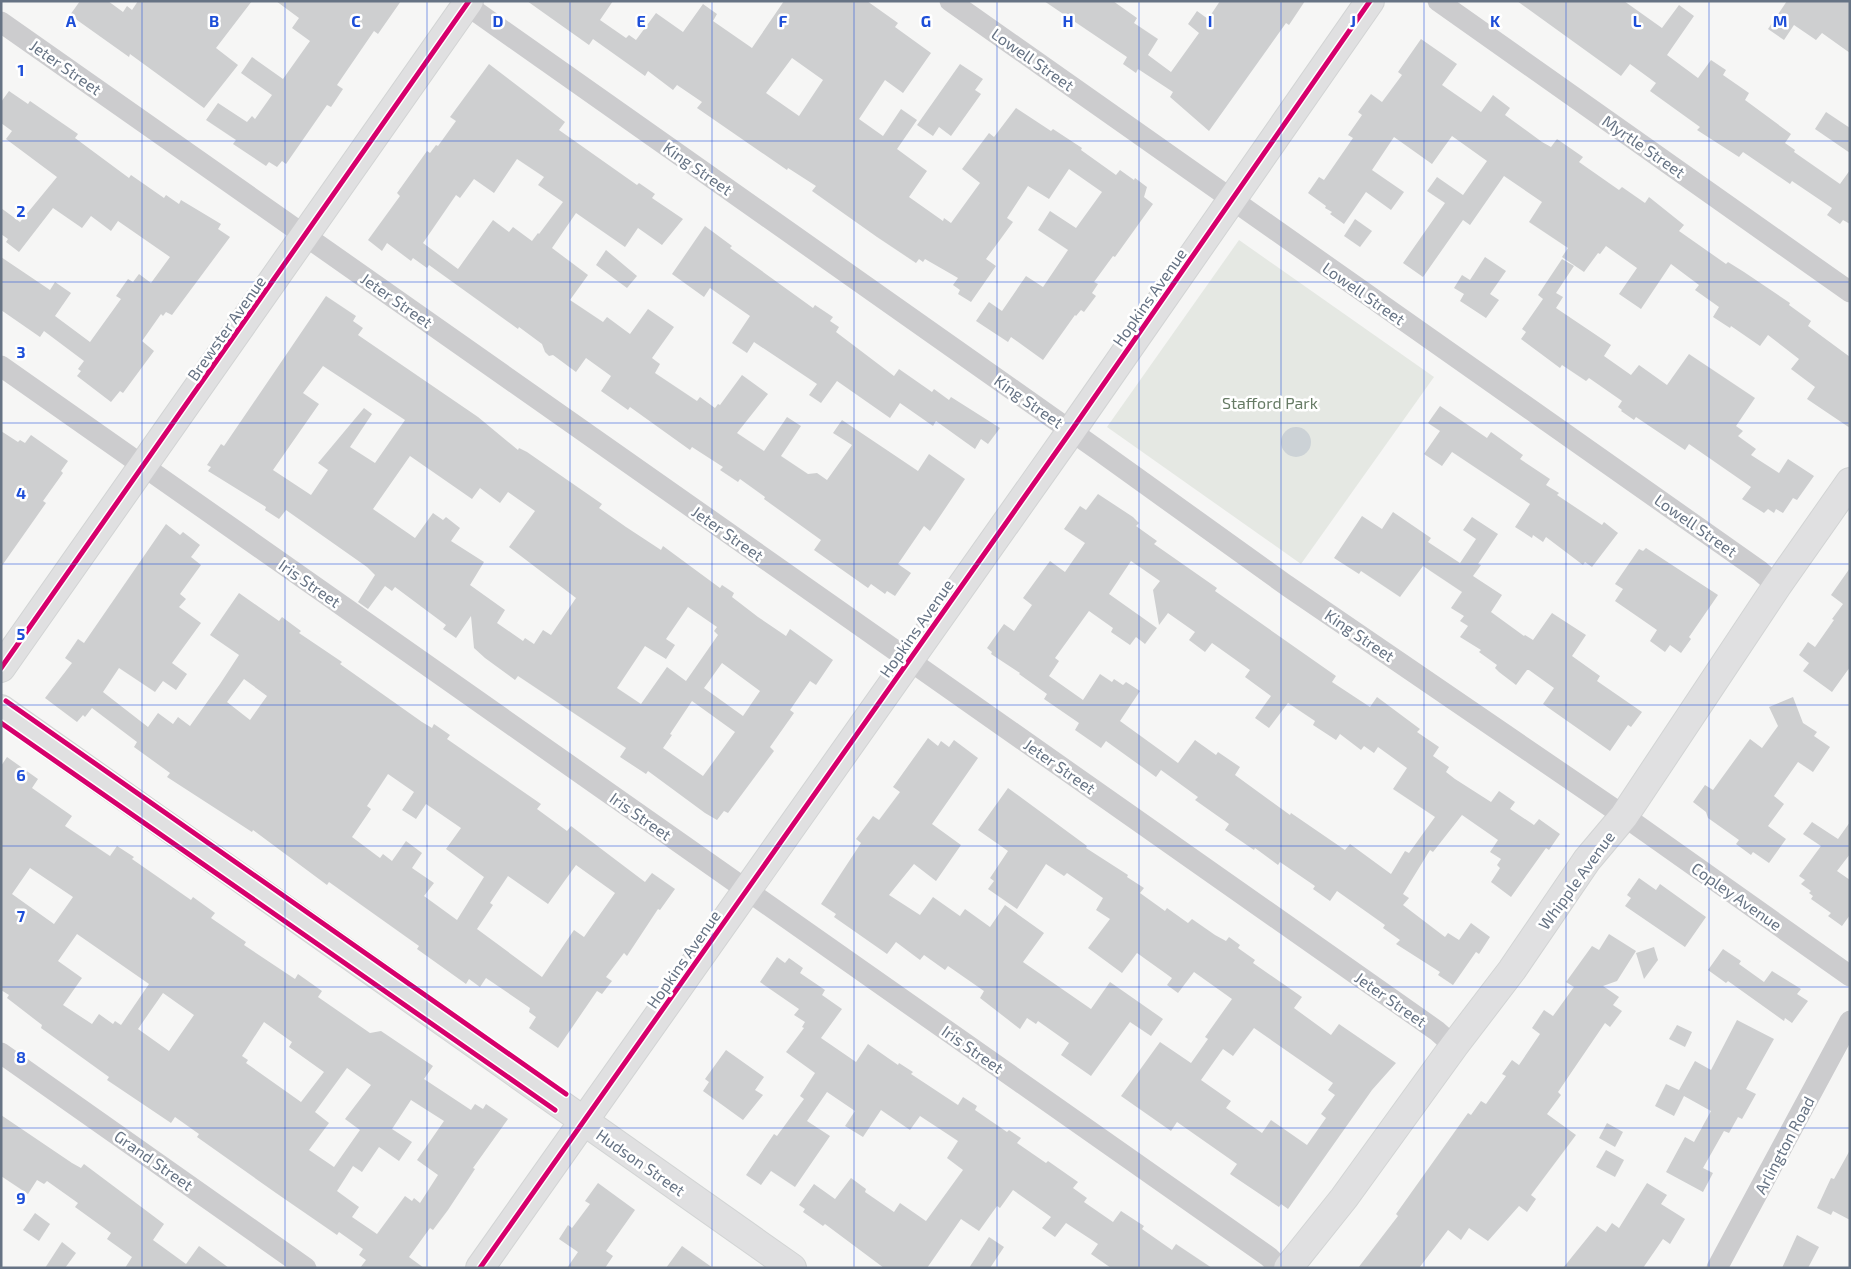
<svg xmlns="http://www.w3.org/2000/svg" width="1851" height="1269" font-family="'Exo 2',sans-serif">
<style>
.green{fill:#e5e8e3}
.water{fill:#ccd2d6}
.building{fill:#cecfd0;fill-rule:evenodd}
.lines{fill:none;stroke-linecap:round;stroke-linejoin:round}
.secondary-casing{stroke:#d2d4d4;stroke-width:30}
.street{stroke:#ccccce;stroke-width:21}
.secondary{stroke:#e0e0e1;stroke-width:28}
.cycleway-casing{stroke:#fff;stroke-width:8}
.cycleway{stroke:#d6006c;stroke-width:5}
.grid{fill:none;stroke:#1d4ed8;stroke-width:1;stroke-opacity:0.55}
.labels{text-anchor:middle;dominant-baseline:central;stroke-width:5;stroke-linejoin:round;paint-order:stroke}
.street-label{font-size:16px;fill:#667384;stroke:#fff}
.park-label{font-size:16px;fill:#677b65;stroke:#fff}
.grid-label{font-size:16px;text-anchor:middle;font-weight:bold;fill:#1d4ed8;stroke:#fff;stroke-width:5;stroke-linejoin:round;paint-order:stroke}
</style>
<rect width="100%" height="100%" fill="#f6f6f5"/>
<polygon class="green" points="1239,240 1434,377 1301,564 1107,427"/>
<circle class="water" cx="1296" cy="442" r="15"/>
<g class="building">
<polygon points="80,1 108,1 123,12 127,6 132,10 138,1 252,1 216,48 238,65 204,108 130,54 129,57 70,15"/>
<polygon points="276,1 401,1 378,34 374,31 337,85 343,89 331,107 327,105 286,164 282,161 277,167 269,162 266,166 233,144 236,140 206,120 218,103 247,122 252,116 255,119 272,95 241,73 252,57 283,79 310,41 292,28 299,18"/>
<path d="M527,1H613L600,20L626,38L629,35L636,40L656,13L683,32L703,4L717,14L713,21L752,48L784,1H867L898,23L895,27L931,53L903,93L885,80L859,119L883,136L901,109L917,120L897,149L927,171L909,197L943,221L944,218L951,223L980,183L962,169L989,133L994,137L1016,108L1051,131L1053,129L1082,148L1081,150L1116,175L1120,170L1134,180L1135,178L1147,187L1144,197L1153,204L1115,257L1113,256L1094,282L1098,284L1092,293L1096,296L1084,312L1081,310L1076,316L1075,315L1043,360L1011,337L1008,342L976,321L989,302L1002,311L1026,276L1043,287L1068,250L1038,230L1050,211L1076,228L1102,192L1069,169L1049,199L1028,186L1007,218L1013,222L986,259L996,266L971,302L958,294L960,290L953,285L958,278L925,259L923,262L919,259L916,263L877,237L812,191L816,186L788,168L787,170L697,108L702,102L677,85L673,90L648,71L645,76L593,39L589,45ZM792,58L823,80L799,116L766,93Z"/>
<polygon points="1044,1 1113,1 1137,18 1134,23 1158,39 1148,55 1171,72 1199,33 1188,24 1197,11 1208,19 1220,1 1305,1 1289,25 1286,23 1209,131 1170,97 1173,92 1138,69 1136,73 1123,64 1127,57"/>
<polygon points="1517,1 1624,1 1662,28 1679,5 1694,16 1667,55 1698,78 1711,60 1726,70 1723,75 1749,93 1745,100 1791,134 1785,143 1795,150 1794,152 1840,184 1850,170 1850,224 1843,220 1840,224 1827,215 1832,208 1792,181 1790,184 1743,152 1739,157 1697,130 1700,127 1650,91 1656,83 1630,64 1621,76"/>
<polygon points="1787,1 1850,1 1850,53 1822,33 1816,40 1794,25 1784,40 1768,29"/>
<polygon points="1421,39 1457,64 1442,85 1481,112 1493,95 1510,108 1505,115 1542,142 1551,147 1557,139 1583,157 1579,162 1619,190 1622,187 1645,203 1649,197 1684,225 1679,231 1726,264 1728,262 1744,272 1790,303 1789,305 1811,321 1808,326 1850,357 1850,428 1807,399 1815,387 1791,369 1799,359 1768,335 1760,346 1731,326 1730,328 1713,317 1719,307 1695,290 1699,285 1671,264 1641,309 1619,294 1637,268 1606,246 1600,254 1598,253 1584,272 1562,257 1568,248 1529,222 1542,202 1504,176 1470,225 1463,220 1423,277 1403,263 1445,203 1427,191 1437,177 1463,195 1487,161 1452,136 1432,164 1394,137 1372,170 1404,192 1391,210 1366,192 1344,224 1330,214 1332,212 1325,208 1326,206 1308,193 1319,177 1324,180 1353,138 1348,135 1362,115 1358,112 1371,94 1382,102 1402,75 1398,72"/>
<path d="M489,64L565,122L559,130L637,185L639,183L655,194L652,198L683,219L662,245L638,228L625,247L576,213L552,248L588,275L570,300L603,322L607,317L630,334L648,309L674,327L652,358L660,364L655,373L697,401L700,397L715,408L718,404L720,405L742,375L768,394L737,433L764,451L787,417L801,426L781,456L808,474L817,473L827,480L852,445L833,433L842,420L918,471L929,454L965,479L930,531L924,526L898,564L911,573L895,596L887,591L885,594L871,584L868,588L814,550L821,540L764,499L765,497L740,479L738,482L720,470L723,467L692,447L690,450L630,407L628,410L601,391L611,376L586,358L576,372L553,355L549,356L545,352L542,344L519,327L518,329L429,265L427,268L413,258L411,261L387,243L382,251L368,240L400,196L397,193L427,151L430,153L436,145L438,146L456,121L450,117ZM517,159L544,177L538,185L563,202L539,234L538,233L532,241L513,227L509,232L493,220L458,269L423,243L456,195L460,198L474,179L494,193Z"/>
<polygon points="960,64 983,79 975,90 981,94 951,136 939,127 933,136 917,125"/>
<polygon points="9,91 28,104 30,101 78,134 75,138 129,178 131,175 164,198 166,195 179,204 181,200 221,224 218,229 230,237 172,315 166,312 163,316 161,314 142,341 154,351 123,393 120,391 111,402 77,376 81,371 78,369 84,361 44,331 40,337 1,310 1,257 50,290 55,282 71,293 55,316 90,342 121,299 116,296 128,279 133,282 139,274 151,283 170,257 118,221 111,231 91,216 82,228 53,208 19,252 6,242 8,239 1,234 1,208 20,222 57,177 6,139 12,131 1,123 1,102"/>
<polygon points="1826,112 1850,128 1850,153 1815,129"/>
<polygon points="1355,219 1372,231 1360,247 1344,236"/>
<polygon points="705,226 732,246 730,248 813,308 815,305 833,317 830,321 839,327 836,332 894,376 899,369 932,392 934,389 949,400 951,397 1000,428 988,444 981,439 975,449 936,421 933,426 900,403 890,418 837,381 821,403 809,395 817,384 754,342 747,353 732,343 750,316 710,288 704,297 672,274"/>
<polygon points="606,250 637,276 627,288 596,265"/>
<polygon points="1485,257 1506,271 1490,294 1499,300 1486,318 1460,301 1464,294 1454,288 1462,275 1470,280"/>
<polygon points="1562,259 1574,266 1556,293 1563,297 1556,308 1611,345 1604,356 1631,375 1639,365 1667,385 1689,354 1755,398 1736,426 1743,431 1738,436 1756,449 1751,455 1779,473 1788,459 1814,476 1797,500 1793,498 1783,513 1776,509 1774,513 1768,509 1764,513 1742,499 1751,487 1689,444 1685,450 1636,417 1634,420 1621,411 1622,410 1618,407 1622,401 1589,378 1586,381 1562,365 1560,368 1521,339 1526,332 1522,329 1543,299 1538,295"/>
<path d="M326,296L356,316L353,321L363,328L358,335L478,417L518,450L519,448L527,452L602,504L599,508L626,527L661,550L663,546L720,588L722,585L734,593L732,597L758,617L786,636L790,629L833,660L816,685L810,681L790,710L794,713L770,747L774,751L728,813L724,811L717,820L705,813L648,771L646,774L620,757L626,748L518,676L515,680L485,658L474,648L471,616L456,638L443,629L446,625L395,587L392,591L385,586L368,609L358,602L375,575L367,567L286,510L279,519L265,510L266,507L208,471L211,467L207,465L221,444L224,446ZM323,366L405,420L375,463L350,447L372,414L364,408L318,463L328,470L311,495L273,470L319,404L303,393ZM410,456L472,499L480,488L500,503L508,492L535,511L509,547L576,598L551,635L543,630L534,644L525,638L523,641L497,623L505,610L470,585L484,562L451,541L460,528L446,517L443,520L433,513L415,538L373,509ZM688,607L717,627L714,631L718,635L686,681L667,667L641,704L617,688L645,646L666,659L675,645L666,639ZM722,663L760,691L743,716L704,688ZM692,701L735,732L703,776L663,748L672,735L670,734Z"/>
<polygon points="1440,406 1487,438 1491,432 1523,455 1520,459 1550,479 1546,485 1559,493 1557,495 1602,525 1604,522 1618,533 1592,567 1585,562 1583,565 1546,537 1543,542 1533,535 1532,538 1515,527 1530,504 1452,452 1442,466 1424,454 1440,431 1428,423"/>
<polygon points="1,431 18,442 20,440 25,443 31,435 68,461 61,471 63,473 43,501 46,503 1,567"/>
<path d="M1098,494L1133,517L1139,523L1136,526L1157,541L1154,544L1217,588L1215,591L1336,676L1332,682L1370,707L1377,697L1420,729L1417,732L1439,747L1433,756L1449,767L1446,772L1455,779L1491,802L1499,791L1515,802L1510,809L1534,825L1539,819L1560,834L1549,850L1546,848L1511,897L1491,882L1500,868L1497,865L1501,859L1490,852L1498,840L1462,815L1433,852L1430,850L1403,894L1409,898L1403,905L1445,937L1448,933L1459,940L1471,923L1490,937L1479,954L1476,952L1453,985L1438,975L1440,972L1396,944L1400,940L1383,928L1385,925L1337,891L1330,901L1313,889L1315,886L1280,862L1278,865L1255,848L1254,850L1225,830L1229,824L1195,800L1198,797L1161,770L1156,777L1106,741L1101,748L1075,730L1079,723L1044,699L1047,694L1019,674L1020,673L991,654L992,652L987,648L1004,624L1014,631L1032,605L1023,598L1050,561L1065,572L1085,543L1064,529L1080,506L1086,510ZM1131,561L1160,581L1153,590L1159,625L1168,613L1195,632L1189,640L1205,652L1212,643L1250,670L1245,677L1271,696L1255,718L1269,728L1288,703L1315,721L1313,725L1336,740L1340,734L1361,750L1364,746L1374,753L1378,747L1407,768L1393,789L1435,817L1409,853L1405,851L1391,874L1350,844L1345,850L1291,813L1290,815L1235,775L1240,767L1218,752L1216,755L1195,740L1178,763L1120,721L1140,691L1126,682L1123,685L1114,679L1112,682L1100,674L1083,700L1049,676L1059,661L1055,658L1089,611L1113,628L1111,632L1130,645L1136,637L1145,644L1157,628L1109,594Z"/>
<polygon points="1393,512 1431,538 1428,542 1460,563 1476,539 1463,530 1472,517 1498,534 1478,564 1481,565 1473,576 1502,595 1491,612 1524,636 1525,635 1533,640 1552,613 1572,626 1586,635 1572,656 1600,676 1597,681 1642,712 1631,727 1628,725 1610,751 1543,704 1554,688 1529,670 1527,670 1516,685 1499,672 1495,668 1497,665 1479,652 1481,650 1460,637 1468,626 1460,621 1464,616 1451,608 1462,592 1423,566 1400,597 1361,571 1359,574 1334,558 1362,516 1382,529"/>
<path d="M166,524L180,535L183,532L200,545L191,557L201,565L180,594L186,599L179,607L201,623L172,663L187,674L176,690L163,681L155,692L119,668L103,692L148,727L158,713L173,724L178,717L190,726L220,684L239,655L210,635L239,593L279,621L282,617L301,631L299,633L342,662L340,664L422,722L432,728L434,724L450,735L447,739L541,804L537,809L567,831L571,826L645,882L652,873L675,889L660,910L658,909L627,956L624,953L606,977L612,981L602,994L597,991L558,1048L529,1028L536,1017L529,1012L530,1008L486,978L480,987L469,979L466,984L417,949L419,946L329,882L327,885L253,830L252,832L167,777L170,773L134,747L137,742L92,708L85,717L83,715L77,722L45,698L72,663L65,658L78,639L84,643ZM244,679L267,696L250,720L227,702ZM388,774L414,792L402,810L416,819L426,804L461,828L446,849L484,877L457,920L424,896L434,883L412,868L422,853L406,841L392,861L383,854L380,858L352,837L371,809L367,806ZM576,865L615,893L584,937L574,930L542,977L477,929L493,905L490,903L508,876L548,904Z"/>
<polygon points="1646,548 1718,595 1689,637 1691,639 1681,653 1670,645 1665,652 1650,641 1657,630 1615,601 1623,589 1615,584 1639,549 1643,551"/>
<polygon points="1850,568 1850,667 1832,692 1803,671 1809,663 1799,655 1808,642 1815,647 1834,620 1832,619 1843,604 1831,595"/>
<polygon points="1793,697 1803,723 1817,732 1814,736 1830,747 1813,772 1798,762 1774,796 1784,804 1768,826 1786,839 1769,863 1753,852 1751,855 1736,844 1739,840 1708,818 1706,812 1693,802 1705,785 1713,790 1750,739 1762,748 1778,726 1769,707"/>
<polygon points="928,738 938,746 941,741 949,747 954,740 978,758 932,824 961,845 936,881 914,864 889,895 920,915 933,897 960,916 965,909 990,927 1005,905 1044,933 1023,962 1091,1009 1110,982 1163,1019 1151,1036 1130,1022 1091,1076 1061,1055 1069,1043 1038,1021 1036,1024 1027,1018 1020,1029 980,998 984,991 948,966 945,970 924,955 920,960 896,942 887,954 834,917 836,914 821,904 861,843 856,839 873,816 879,820 900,792 893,787"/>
<path d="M7,757L38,779L32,788L72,816L65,826L110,856L117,846L134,857L132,859L191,900L193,897L215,913L211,918L246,942L244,945L295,979L298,974L322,991L318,997L370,1033L381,1031L433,1066L424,1079L471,1110L475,1104L483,1109L486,1104L508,1119L473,1168L475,1169L448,1210L433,1230L430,1228L409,1257L424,1268H360L366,1260L359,1255L363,1249L339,1232L337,1235L276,1193L197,1137L199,1134L175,1117L171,1123L107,1080L109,1077L41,1028L42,1025L7,998L9,995L1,990V766ZM30,868L73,897L54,924L12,894ZM77,934L149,984L121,1025L115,1021L113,1024L99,1014L92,1024L63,1005L82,978L58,961ZM163,993L194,1015L169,1051L138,1029ZM264,1022L292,1042L289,1047L324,1072L301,1102L246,1063L248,1060L242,1056ZM347,1068L371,1085L345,1119L360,1130L334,1167L309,1150L329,1123L315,1112ZM411,1100L444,1121L417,1160L438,1175L420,1203L414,1198L412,1201L405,1196L377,1234L352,1217L359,1207L337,1191L353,1166L362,1172L379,1147L399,1161L412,1142L392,1129Z"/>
<path d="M1008,788L1087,846L1086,848L1128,875L1127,877L1144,888L1140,893L1165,911L1167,908L1188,923L1192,919L1215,935L1226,941L1229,937L1240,945L1238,948L1255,960L1253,963L1302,997L1294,1008L1331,1035L1339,1024L1396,1063L1372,1090L1288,1209L1281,1204L1279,1207L1230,1174L1237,1164L1177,1122L1171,1131L1121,1096L1160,1042L1191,1063L1208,1039L1205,1037L1232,999L1194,972L1178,993L1167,985L1172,978L1137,953L1122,973L1088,948L1110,919L1096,910L1103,898L1067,873L1064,876L1046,864L1017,909L988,889L994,881L990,878L1008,851L978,830ZM1254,1028L1333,1083L1328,1090L1335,1095L1321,1114L1326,1118L1307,1145L1271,1120L1262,1133L1226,1108L1231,1101L1201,1080L1223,1049L1233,1056Z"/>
<polygon points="1812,822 1838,839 1850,822 1850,854 1837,871 1850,880 1850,915 1842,926 1828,916 1831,913 1811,899 1813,896 1809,893 1811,891 1801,884 1805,880 1799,876 1821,846 1803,834"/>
<polygon points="1639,878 1656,890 1660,884 1706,917 1685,947 1625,906 1631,898 1627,895"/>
<polygon points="1609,934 1636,951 1617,981 1603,986 1619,997 1613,1005 1622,1011 1610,1027 1605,1023 1558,1092 1561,1095 1547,1114 1576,1135 1531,1195 1536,1199 1527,1212 1519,1206 1488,1241 1469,1228 1461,1240 1448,1230 1419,1268 1358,1268 1398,1216 1396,1214 1468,1113 1471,1115 1481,1101 1486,1104 1506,1076 1502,1074 1512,1060 1519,1065 1540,1034 1532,1028 1544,1010 1553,1016 1574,987 1566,982 1592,946 1599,950"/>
<polygon points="1654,947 1658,960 1644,979 1636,953"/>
<polygon points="1723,949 1741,961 1739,964 1764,982 1772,971 1801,989 1797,994 1808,1001 1792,1023 1785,1018 1784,1021 1728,981 1726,983 1708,970"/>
<polygon points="777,957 785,963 789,958 803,968 800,973 825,990 822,995 842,1009 821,1038 856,1062 868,1044 898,1065 899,1063 913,1072 911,1074 958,1105 963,1097 977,1106 975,1110 1007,1132 1009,1130 1021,1138 1017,1143 1046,1163 1048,1161 1078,1182 1073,1188 1087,1198 1084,1202 1113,1222 1121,1211 1144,1226 1142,1229 1172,1250 1176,1244 1212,1268 1111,1268 1091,1254 1098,1244 1066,1223 1055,1237 1042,1228 1051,1217 1013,1190 1000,1208 997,1206 979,1231 961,1219 927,1268 884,1268 825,1224 823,1226 803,1212 805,1209 799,1205 814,1184 835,1199 851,1178 866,1189 865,1192 894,1212 900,1203 926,1221 963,1170 947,1158 958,1141 920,1116 910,1130 881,1110 863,1137 845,1126 855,1111 827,1092 807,1121 830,1136 795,1187 771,1171 761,1185 746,1175 774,1134 777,1136 804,1099 800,1096 815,1073 786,1052 804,1028 802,1027 805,1022 794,1015 799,1009 760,982"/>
<polygon points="1737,1020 1774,1039 1746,1089 1756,1094 1742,1119 1738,1117 1729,1133 1724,1131 1703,1168 1713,1173 1703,1192 1666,1172 1685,1137 1694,1142 1711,1111 1684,1096 1674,1116 1655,1106 1666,1084 1679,1090 1695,1061 1711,1070"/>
<polygon points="1677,1025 1692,1032 1685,1047 1669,1039"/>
<polygon points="726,1050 764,1077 755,1090 763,1095 743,1120 703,1091 709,1082 705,1079"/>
<polygon points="1,1115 72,1163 81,1168 84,1164 164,1224 153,1240 186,1264 199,1246 229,1268 125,1268 132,1257 107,1239 111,1233 75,1207 78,1203 47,1181 44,1184 37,1180 28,1194 1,1176"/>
<polygon points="1607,1123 1623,1132 1615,1147 1599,1138"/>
<polygon points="1606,1150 1624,1160 1615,1177 1596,1167"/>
<polygon points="1850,1150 1850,1220 1833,1211 1831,1215 1817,1208 1831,1178 1834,1179"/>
<polygon points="598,1183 635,1210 606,1251 613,1256 605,1268 567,1268 578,1252 559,1239 568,1225 572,1228 590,1204 585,1201"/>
<polygon points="1647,1183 1667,1195 1661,1204 1685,1219 1670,1244 1663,1239 1643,1268 1563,1268 1597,1226 1606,1232 1612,1223 1619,1228"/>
<polygon points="35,1213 50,1224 39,1241 23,1230"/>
<polygon points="1797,1235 1819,1247 1808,1268 1782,1268"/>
<polygon points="989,1237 1004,1247 990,1268 969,1268"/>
<polygon points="62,1242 76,1253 65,1268 45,1268"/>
<polygon points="682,1246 713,1268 666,1268"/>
</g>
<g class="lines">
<g class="secondary-casing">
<g id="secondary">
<polyline points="1,668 469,1"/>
<polyline points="1,709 792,1268"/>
<polyline points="480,1268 1071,431 1370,1"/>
<polyline points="1288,1268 1344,1198 1454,1046 1512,970 1587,860 1624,816 1777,586 1850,482"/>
</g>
</g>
<g class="street">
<polyline points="461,1 1098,450 1286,585 1624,816 1850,976"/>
<polyline points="950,1 1760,571 1777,586"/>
<polyline points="1438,1 1850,292"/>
<polyline points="1,22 1437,1031 1454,1046"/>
<polyline points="1,366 1269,1257 1280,1268"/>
<polyline points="1,1053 306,1268"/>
<polyline points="1717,1268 1850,1021"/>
</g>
<use href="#secondary" class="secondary"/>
<g class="cycleway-casing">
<g id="cycleway">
<polyline points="1,668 469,1"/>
<polyline points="6,701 566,1094"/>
<polyline points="1,723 555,1110"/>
<polyline points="480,1268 1071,431 1370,1"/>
</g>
</g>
<use href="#cycleway" class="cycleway"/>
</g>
<path class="grid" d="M142,1V1268M285,1V1268M427,1V1268M570,1V1268M712,1V1268M854,1V1268M997,1V1268M1139,1V1268M1281,1V1268M1424,1V1268M1566,1V1268M1709,1V1268M1,141H1850M1,282H1850M1,423H1850M1,564H1850M1,705H1850M1,846H1850M1,987H1850M1,1128H1850"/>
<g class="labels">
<g class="street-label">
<text transform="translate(1033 59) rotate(35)">Lowell Street</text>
<text transform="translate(66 67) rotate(35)">Jeter Street</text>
<text transform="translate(1644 146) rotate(35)">Myrtle Street</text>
<text transform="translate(698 168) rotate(35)">King Street</text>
<text transform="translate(1364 293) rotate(35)">Lowell Street</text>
<text transform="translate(1149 297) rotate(-55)">Hopkins Avenue</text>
<text transform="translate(397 300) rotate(35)">Jeter Street</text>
<text transform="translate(226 328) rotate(-55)">Brewster Avenue</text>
<text transform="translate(1029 401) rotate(35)">King Street</text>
<text transform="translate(1696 525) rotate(35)">Lowell Street</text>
<text transform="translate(728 533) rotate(35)">Jeter Street</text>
<text transform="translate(310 583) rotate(35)">Iris Street</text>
<text transform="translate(916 628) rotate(-55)">Hopkins Avenue</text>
<text transform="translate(1360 635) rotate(34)">King Street</text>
<text transform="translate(1060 766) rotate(35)">Jeter Street</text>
<text transform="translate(641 816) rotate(35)">Iris Street</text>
<text transform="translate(1576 880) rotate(-54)">Whipple Avenue</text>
<text transform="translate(1737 896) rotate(35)">Copley Avenue</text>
<text transform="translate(683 959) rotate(-55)">Hopkins Avenue</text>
<text transform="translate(1391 999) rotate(35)">Jeter Street</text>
<text transform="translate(973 1049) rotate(35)">Iris Street</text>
<text transform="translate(1784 1145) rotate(-62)">Arlington Road</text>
<text transform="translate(154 1160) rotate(35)">Grand Street</text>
<text transform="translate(641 1162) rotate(35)">Hudson Street</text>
</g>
<g class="park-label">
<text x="1270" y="402">Stafford Park</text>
</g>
</g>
<g class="grid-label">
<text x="71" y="27">A</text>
<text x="214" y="27">B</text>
<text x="356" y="27">C</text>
<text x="498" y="27">D</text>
<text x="641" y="27">E</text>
<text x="783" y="27">F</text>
<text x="926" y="27">G</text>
<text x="1068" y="27">H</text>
<text x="1210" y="27">I</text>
<text x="1353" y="27">J</text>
<text x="1495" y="27">K</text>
<text x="1637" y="27">L</text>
<text x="1780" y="27">M</text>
<text x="21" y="76">1</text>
<text x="21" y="217">2</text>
<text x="21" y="358">3</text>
<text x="21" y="499">4</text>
<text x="21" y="640">5</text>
<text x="21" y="781">6</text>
<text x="21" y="922">7</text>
<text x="21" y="1063">8</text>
<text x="21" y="1204">9</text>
</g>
<rect width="1851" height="1269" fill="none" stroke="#667384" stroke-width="5"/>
</svg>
